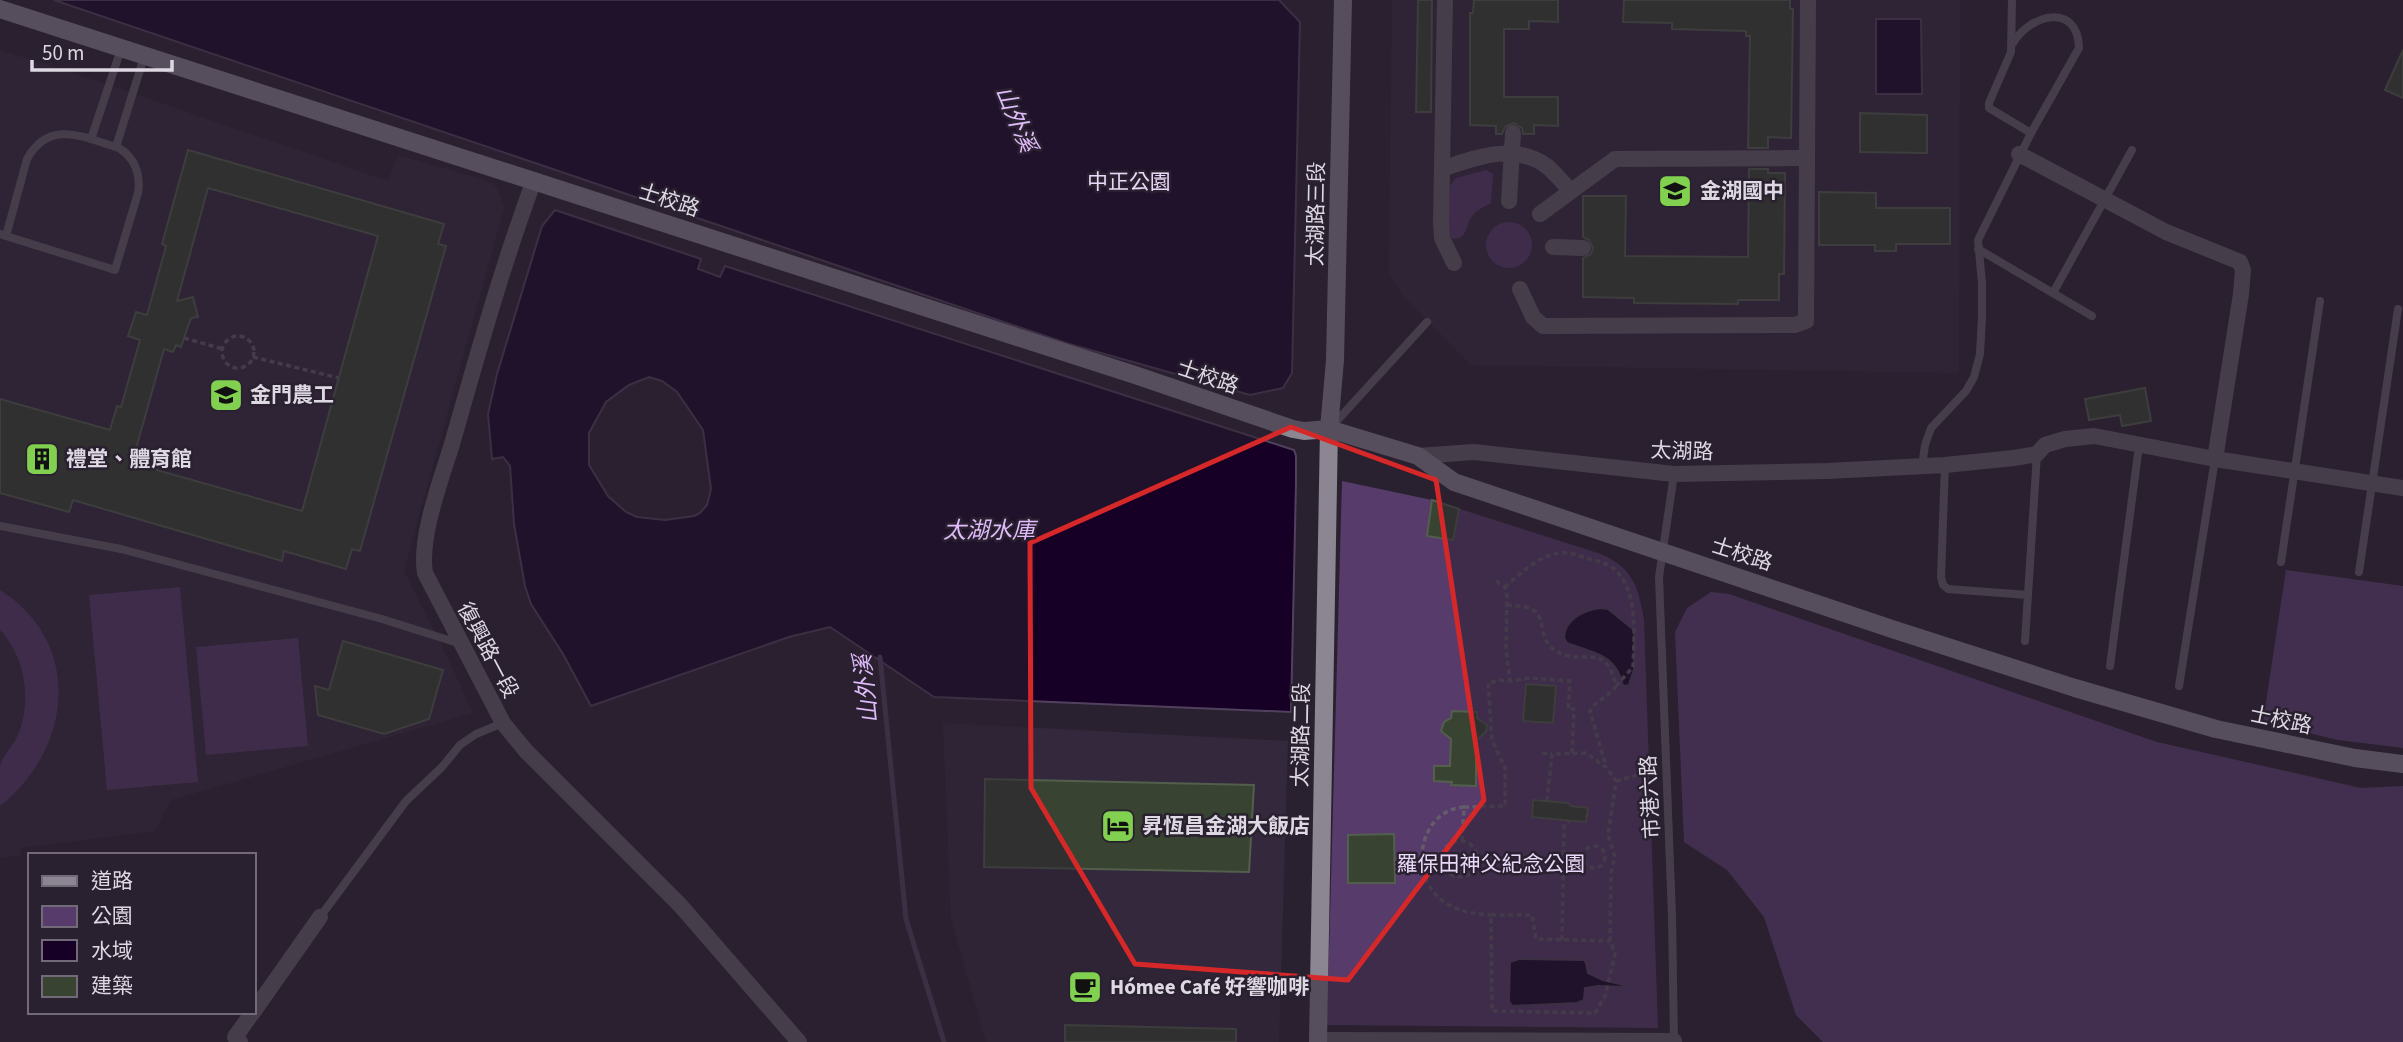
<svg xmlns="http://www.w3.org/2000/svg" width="2403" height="1042" font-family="'Source Sans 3','Noto Sans TC',sans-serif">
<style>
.built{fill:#34283d}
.green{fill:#573b6a}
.forest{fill:#604275}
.water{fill:#160025;stroke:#52415e;stroke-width:2;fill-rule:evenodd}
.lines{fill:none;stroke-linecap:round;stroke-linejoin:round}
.stream{stroke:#52415e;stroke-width:5}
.building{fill:#384332;stroke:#535f4d;stroke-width:2;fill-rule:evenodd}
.path{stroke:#645c6a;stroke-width:3.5;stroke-dasharray:5 3.5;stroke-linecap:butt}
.lane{stroke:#67626a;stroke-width:8}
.street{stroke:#67626a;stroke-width:16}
.secondary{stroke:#8c8592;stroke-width:18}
.marked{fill:none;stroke:#d62828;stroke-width:5;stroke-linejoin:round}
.labels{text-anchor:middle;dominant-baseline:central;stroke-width:5;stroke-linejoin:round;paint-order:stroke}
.park-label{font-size:21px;fill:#ead8f8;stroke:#2a2130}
.poi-label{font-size:21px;font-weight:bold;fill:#ded8e3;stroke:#2a2130;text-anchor:start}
.street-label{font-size:21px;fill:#ded8e3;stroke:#2a2130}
.water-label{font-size:23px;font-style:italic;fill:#dfbbfa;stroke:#2a2130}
</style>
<rect width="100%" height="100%" fill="#2a2130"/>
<g class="built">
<polygon points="1392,0 1960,0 1959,373 1471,365 1403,296 1389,274"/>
<polygon points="0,50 94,80 388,181 398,155 481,179 493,184 498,190 504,208 501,219 404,571 444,650 473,713 171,800 155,831 21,848 21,855 0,858"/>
<polygon points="943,723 1288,741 1279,1042 986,1042 951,919"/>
</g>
<g class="green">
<path d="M1486,170L1493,174L1491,203C1483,207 1475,211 1471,218C1464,229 1468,238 1453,239L1448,234L1450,186L1456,178Z"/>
<circle cx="1509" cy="245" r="23"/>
<path d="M1342,481L1432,500L1601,554C1634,569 1638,587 1644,620L1658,1028L1327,1025Z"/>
<polygon points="180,587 198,782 107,790 89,595"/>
<path d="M0,590C84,643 72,749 0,806C0,793 0,779 0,767C1,758 12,747 16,739C33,705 26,657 0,630Z"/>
<polygon points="298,638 308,746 206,755 196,647"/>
</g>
<g class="forest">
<polygon points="2286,570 2403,586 2403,748 2338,740 2263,722"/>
<polygon points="1711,592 1729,594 2157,742 2361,788 2403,786 2403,1042 1823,1042 1796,1015 1764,917 1727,870 1684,842 1675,632 1687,608"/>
</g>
<g class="water">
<polygon points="54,0 1279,0 1300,22 1292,373 1283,388 1250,395 1069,344"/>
<polygon points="1876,19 1921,19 1922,94 1876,94"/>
<path d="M555,210L701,259L698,269L720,277L725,266L1294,450L1296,456V483L1291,712L934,697L830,627L789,637L591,706L563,654L531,604L525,586L514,524L510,466L503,457L492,459L488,414L497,374L542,226ZM649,377L662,381L677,392L703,430L711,489L707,505L700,513L694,516L665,520L637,517L626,512L608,496L589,465V433L606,402L629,385Z"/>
<path d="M1600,608L1608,609L1634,630V669L1629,685L1623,686C1616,653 1594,654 1567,643L1564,638C1564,620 1584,610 1600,608Z"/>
<polygon points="1519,959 1584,960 1586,963 1588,973 1603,980 1624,985 1623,987 1598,986 1585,988 1584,1000 1577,1003 1512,1006 1509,1001 1510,962"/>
</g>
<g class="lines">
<polyline class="stream" points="880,657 906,919 944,1042"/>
</g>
<g class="building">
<polygon points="1418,0 1432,0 1431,112 1416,112"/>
<polygon points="1474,0 1558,0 1558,22 1529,21 1529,29 1504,29 1504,97 1558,97 1558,126 1534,125 1534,134 1523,134 1522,128 1514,123 1505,127 1502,134 1496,134 1496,126 1470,125 1470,13 1473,13"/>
<polygon points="1624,0 1790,0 1790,9 1793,9 1791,138 1768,137 1768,148 1748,148 1750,36 1746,36 1746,31 1672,29 1672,23 1623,22"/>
<polygon points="2403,50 2403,98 2385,90"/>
<polygon points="1860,113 1927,115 1927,153 1860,152"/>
<path d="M188,150L444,224L438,244L446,246L360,551L352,549L346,569L284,551L282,561L73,500L69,512L0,493V399L110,430L117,406L121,407L140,340L128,336L136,312L147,315L166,246L162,244ZM208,188L378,236L302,511L132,463L164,349L173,352L176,345L181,347L191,318L198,317L193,297L177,301Z"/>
<polygon points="1749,169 1768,169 1768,173 1785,173 1784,274 1779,274 1779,300 1738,300 1738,304 1634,303 1634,298 1583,297 1583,258 1591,254 1593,248 1589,240 1583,237 1583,196 1626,196 1625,256 1748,257"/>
<polygon points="1819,192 1876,193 1876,208 1950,208 1950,244 1896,244 1896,251 1875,251 1875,245 1819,245"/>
<polygon points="2145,388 2151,421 2122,426 2120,415 2089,420 2085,399"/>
<polygon points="1432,500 1459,509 1453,540 1427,536"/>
<polygon points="343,641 443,670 429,719 384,734 318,715 315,686 329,690"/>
<polygon points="1526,684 1556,686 1553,723 1523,721"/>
<polygon points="1452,711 1477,712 1477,718 1487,725 1486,732 1476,740 1476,786 1451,785 1452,782 1434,781 1434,766 1450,766 1451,739 1441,731 1444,722 1451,718"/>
<polygon points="985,779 1254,785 1249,872 984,867"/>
<polygon points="1533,800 1568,803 1571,806 1588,808 1586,822 1532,817"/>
<polygon points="1394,834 1395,883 1348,883 1348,835"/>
<polygon points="1065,1025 1236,1029 1236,1042 1065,1042"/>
</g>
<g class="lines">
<g class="path">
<circle cx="238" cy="352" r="16"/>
<polyline points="184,338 223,349"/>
<polyline points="253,357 339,378"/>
<polyline points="1496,581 1505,587 1507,596 1506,648 1510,681"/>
<path d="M1505,587C1521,573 1543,551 1566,553C1573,553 1580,556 1587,558C1596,561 1605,562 1613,568C1639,588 1634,638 1633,667L1616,686"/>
<path d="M1507,605C1514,606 1522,606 1529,608C1547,614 1538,638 1553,649C1583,670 1605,637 1616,686C1609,697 1596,700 1590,711L1606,766"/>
<polyline points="1542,753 1552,754"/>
<polyline points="1616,781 1653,771"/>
<polyline points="1547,801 1552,754 1586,753 1607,768 1616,781 1608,835 1615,857 1611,873 1610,941 1615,954 1605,996 1595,1013 1492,1011 1491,915 1532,915 1536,939 1610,941"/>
<polyline points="1464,807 1505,806 1505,768 1492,740 1488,683 1500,680 1510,681 1530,678 1570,681 1568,709 1574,709 1572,754"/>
<circle cx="1460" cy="859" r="18"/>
<path d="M1462,841L1464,807C1422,810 1409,867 1436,895C1450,910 1471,914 1491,915"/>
<circle cx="1594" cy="857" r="11"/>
<polyline points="1396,858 1442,858"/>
<polyline points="1563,859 1584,859"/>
<polyline points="1562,940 1564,826 1569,821"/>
</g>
<g class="lane">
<path d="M2013,43C2030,14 2078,2 2079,48L2031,133"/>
<polyline points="91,139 121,49"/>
<polyline points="116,147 144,57"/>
<path d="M0,234L6,236L115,270L138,193C141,175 135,158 119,148C85,138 50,118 27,159L6,236"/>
<polyline points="1978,249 2092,316"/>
<polyline points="2053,293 2132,150"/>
<polyline points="1334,424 1427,322"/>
<polyline points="1945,465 1941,577 1943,585 1948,589 2028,595"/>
<polyline points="1922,467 1925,445 1931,428 1966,391 1974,377 1980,354 1982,317 1982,283 1978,240 2031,133 1989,108 1989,103 2011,52 2012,0"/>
<polyline points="1674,474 1659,577 1672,916 1674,1042"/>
<polyline points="0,526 121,549 382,619 458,643"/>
<polyline points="2281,562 2320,301"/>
<polyline points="2359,572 2398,309"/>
<polyline points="2025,641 2037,454"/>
<polyline points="2110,666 2139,446"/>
<polyline points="2179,686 2215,459"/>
<polyline points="320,917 406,801 442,767 460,745 476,734 503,723"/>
</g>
<g class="street">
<polyline points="1445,0 1441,223 1442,238 1454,263"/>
<polyline points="2019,154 2166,232 2240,262 2243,270 2241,294 2215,459"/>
<path d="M1442,169C1477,157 1515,142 1548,167C1556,174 1563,183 1571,191"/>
<path d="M534,180C502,267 477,356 452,444C441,480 419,537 425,573L503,723L526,751L680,905L799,1042"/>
<polyline points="1509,201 1513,133"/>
<polyline points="1540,214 1615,159 1807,158"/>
<polyline points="1553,247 1583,248"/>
<polyline points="1520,289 1533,317 1543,326 1795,325 1806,321 1808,0"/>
<polyline points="1418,456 1474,452 1674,474 1827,471 1945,465 2014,458 2037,454 2045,445 2065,439 2094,436 2215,459 2403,488"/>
<polyline points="254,1011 320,917"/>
<polyline points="1318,1040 1674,1041"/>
<polyline points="240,1042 235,1037 253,1012"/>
</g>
<g class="secondary">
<polyline points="0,9 1135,375 1293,429 1304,431 1329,429 1418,456 1454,482 1892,629 2075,688 2216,729 2355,758 2403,764"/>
<polyline points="1318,1042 1329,429 1335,360 1343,0"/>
</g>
</g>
<path d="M0 0H2403V1042H0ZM1291,427L1436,480L1484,800L1348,980L1135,964L1031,788L1030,543Z" fill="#2a2130" fill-opacity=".55" fill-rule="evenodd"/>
<path class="marked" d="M1291,427L1436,480L1484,800L1348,980L1135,964L1031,788L1030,543Z"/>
<defs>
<g id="school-square" transform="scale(1.75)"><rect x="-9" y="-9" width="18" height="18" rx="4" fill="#82d04f" stroke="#2a2130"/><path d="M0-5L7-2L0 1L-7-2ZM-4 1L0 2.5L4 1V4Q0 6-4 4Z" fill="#111"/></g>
<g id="building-square" transform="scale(1.75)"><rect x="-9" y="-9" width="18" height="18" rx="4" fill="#82d04f" stroke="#2a2130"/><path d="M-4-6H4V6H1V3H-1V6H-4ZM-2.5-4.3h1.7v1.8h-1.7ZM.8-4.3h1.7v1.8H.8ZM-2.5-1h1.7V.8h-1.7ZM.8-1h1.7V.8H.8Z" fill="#111"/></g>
<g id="hotel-square" transform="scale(1.75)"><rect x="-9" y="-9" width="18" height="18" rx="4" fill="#82d04f" stroke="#2a2130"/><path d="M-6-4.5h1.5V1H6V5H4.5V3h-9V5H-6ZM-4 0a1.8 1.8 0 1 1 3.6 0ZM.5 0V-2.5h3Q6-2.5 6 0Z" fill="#111"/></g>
<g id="cafe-square" transform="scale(1.75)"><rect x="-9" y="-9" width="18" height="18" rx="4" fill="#82d04f" stroke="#2a2130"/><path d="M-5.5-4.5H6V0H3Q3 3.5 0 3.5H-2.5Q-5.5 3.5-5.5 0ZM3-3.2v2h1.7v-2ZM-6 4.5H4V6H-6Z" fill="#111"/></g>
</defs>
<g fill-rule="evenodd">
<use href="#school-square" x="1675" y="191"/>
<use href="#school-square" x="226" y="395"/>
<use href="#building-square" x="42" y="459"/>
<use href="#hotel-square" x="1118" y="826"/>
<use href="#cafe-square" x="1085" y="987"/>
</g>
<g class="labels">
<g class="park-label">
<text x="1129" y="182">中正公園</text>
<text x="1491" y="864">羅保田神父紀念公園</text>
</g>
<g class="poi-label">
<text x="1700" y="191">金湖國中</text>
<text x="250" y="395">金門農工</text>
<text x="66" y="459">禮堂、體育館</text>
<text x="1142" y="826">昇恆昌金湖大飯店</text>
<text x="1110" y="987">Hómee Café 好響咖啡</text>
</g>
<g class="street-label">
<text transform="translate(669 200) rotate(18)">士校路</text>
<text transform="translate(1316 214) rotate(-89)">太湖路三段</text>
<text transform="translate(1208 377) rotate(19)">士校路</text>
<text transform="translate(1682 451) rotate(2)">太湖路</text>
<text transform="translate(1742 554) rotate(18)">士校路</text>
<text transform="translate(488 650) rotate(62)">復興路一段</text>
<text transform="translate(2281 720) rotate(12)">士校路</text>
<text transform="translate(1301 735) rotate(-89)">太湖路二段</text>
<text transform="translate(1650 797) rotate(-93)">市港六路</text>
</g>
<g class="water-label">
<text transform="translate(1016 119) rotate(67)">山外溪</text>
<text x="989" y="530">太湖水庫</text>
<text transform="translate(866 689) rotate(-96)">山外溪</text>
</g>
</g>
<rect x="28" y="853" width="228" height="161" fill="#2a2130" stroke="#726a78" stroke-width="2"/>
<rect x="42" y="876" width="35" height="10" fill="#8c8592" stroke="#726a78" stroke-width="2"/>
<text x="91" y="888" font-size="21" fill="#ded8e3">道路</text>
<rect x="42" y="906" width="35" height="21" fill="#573b6a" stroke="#726a78" stroke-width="2"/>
<text x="91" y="923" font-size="21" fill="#ded8e3">公園</text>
<rect x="42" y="940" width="35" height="21" fill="#160025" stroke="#726a78" stroke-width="2"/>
<text x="91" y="958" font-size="21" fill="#ded8e3">水域</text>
<rect x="42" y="976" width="35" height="21" fill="#384332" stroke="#726a78" stroke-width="2"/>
<text x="91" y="993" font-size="21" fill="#ded8e3">建築</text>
<path d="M32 60v10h140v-10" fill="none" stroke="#ded8e3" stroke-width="3.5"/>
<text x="42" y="60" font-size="21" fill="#ded8e3" stroke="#2a2130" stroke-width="5" paint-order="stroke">50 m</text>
</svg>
